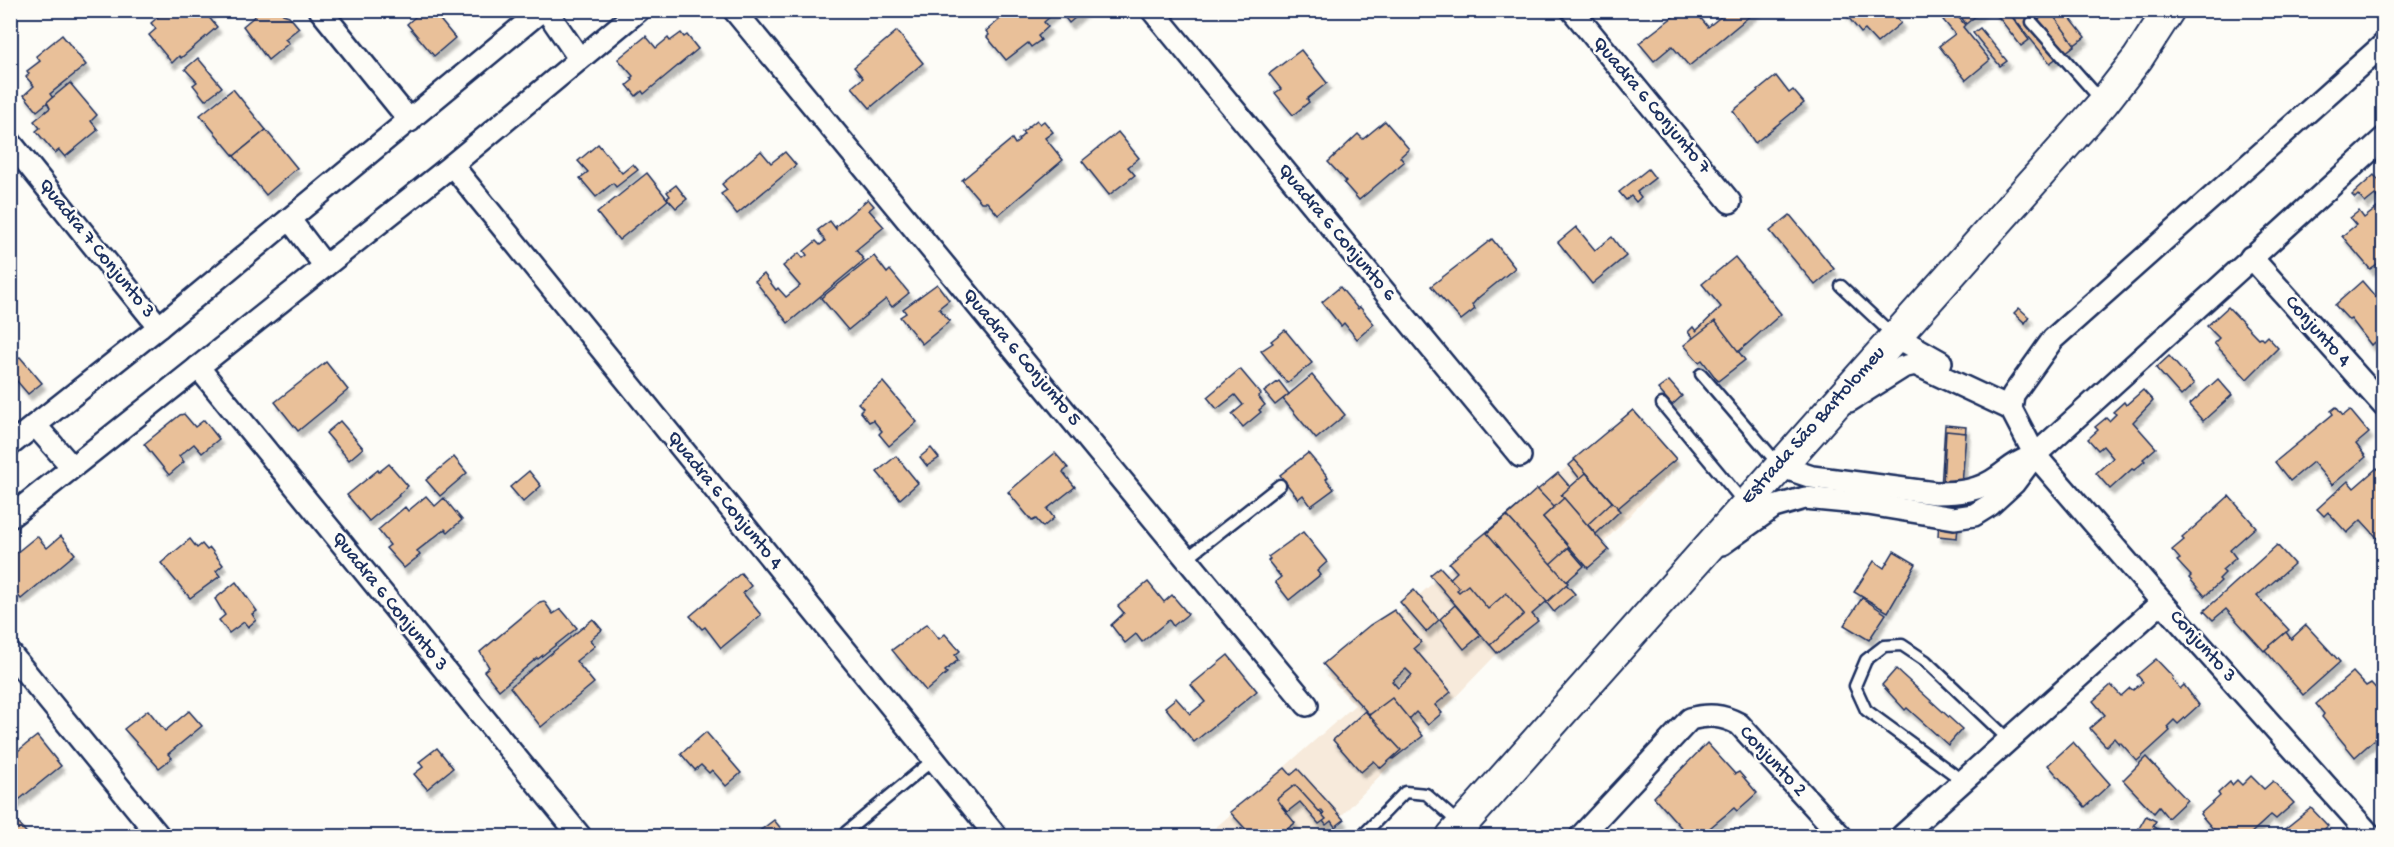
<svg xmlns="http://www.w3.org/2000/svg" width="2394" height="847" font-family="'Gochi Hand',sans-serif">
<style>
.built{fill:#f7eadb}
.building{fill:#e9c099;stroke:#1b2f5e;stroke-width:1.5;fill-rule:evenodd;filter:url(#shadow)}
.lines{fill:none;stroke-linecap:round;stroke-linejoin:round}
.lane-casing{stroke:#1b2f5e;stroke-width:15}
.street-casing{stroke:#1b2f5e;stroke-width:26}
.secondary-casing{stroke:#1b2f5e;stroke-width:34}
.lane{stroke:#fdfcf7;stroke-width:10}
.street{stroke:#fdfcf7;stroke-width:21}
.secondary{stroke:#fdfcf7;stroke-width:30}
.labels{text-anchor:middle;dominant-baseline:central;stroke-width:5;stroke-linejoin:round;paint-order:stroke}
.street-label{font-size:20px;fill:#1b2f5e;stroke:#fdfcf7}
</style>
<defs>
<filter id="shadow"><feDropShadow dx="3.5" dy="6" stdDeviation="1.5" flood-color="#0004"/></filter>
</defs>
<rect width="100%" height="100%" fill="#fdfcf7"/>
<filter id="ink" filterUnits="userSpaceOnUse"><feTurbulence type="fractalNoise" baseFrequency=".0167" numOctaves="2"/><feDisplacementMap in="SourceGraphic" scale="12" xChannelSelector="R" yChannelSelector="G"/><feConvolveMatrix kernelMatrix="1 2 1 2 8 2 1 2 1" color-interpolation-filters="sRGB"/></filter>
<g filter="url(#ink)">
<polygon class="built" points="1629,413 1679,464 1322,836 1206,836 1355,705 1327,675"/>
<g class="building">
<polygon points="166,10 212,10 207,15 217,27 181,58 179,56 172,63 149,35 156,29 151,23"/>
<polygon points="262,10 280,10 283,14 289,16 299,28 285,39 289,43 268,60 243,26"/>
<polygon points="423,10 432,10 455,38 434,56 407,24"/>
<polygon points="1006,10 1037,10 1038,12 1058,10 1044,22 1048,27 1038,36 1041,40 1031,47 1028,43 1006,60 987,37 989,35 986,31 1005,15 1003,13"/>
<polygon points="1059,10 1084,10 1069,23"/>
<polygon points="1682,10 1694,10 1708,27 1729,10 1757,10 1689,66 1672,46 1654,61 1639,43"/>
<polygon points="1846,10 1891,10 1901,23 1877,43 1865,30 1861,33 1844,12"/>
<polygon points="1969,10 1983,10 1966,24 1961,17"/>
<polygon points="1993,10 2007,10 2029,40 2021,46"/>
<polygon points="2007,10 2064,10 2085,37 2050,63"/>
<polygon points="2050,11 2075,45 2060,57 2034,23"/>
<polygon points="1954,12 1965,25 1963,27 1990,60 1966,80 1939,46 1955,34 1943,20"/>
<polygon points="1980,28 2007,61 2000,66 1973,33"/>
<polygon points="897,31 923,63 870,108 852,87 863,78 854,67"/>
<polygon points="681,33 684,37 687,35 698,49 644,94 642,91 636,96 627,85 633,80 631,78 633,76 618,59 646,36 656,48 668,38 670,41"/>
<polygon points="62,35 86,65 50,94 53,98 37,111 24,95 34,86 26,77 29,74 27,71 40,61 36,56"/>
<polygon points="1301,50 1327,83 1307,99 1309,102 1293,115 1275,93 1281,89 1269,74"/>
<polygon points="198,58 222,87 205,100 193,85 197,82 185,69"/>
<polygon points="1776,76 1789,93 1793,90 1804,103 1755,143 1733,111"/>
<polygon points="70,83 97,115 91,121 98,130 65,157 59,150 55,153 36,131 40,128 34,121 50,108 47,102"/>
<polygon points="233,89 266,130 234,156 200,115"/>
<polygon points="1037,120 1040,124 1044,121 1053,132 1045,138 1063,160 998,215 987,202 981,202 962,180 1012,139 1015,144 1019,141 1018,140 1024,134 1022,132"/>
<polygon points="1385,121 1409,149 1400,157 1404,162 1359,200 1344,183 1346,181 1328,162 1358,134 1363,139"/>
<polygon points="266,130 297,168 266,195 234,156"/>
<polygon points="1118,132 1139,158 1128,167 1135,175 1109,195 1082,161"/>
<polygon points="598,144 622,173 633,164 638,170 616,187 613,183 596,197 580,178 588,172 578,161"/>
<polygon points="761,151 771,163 785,152 796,165 737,214 721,194 727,190 722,184"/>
<polygon points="1648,169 1655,178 1637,192 1641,197 1636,202 1631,196 1626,200 1619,192"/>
<polygon points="647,173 668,200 619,240 597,213"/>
<polygon points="2374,175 2384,186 2384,259 2370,269 2342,236 2356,225 2350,218 2359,211 2364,218 2382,204 2375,195 2365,203 2358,195 2355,198 2352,195"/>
<polygon points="676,185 687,199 676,208 667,198 670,196 667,192"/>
<polygon points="868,199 874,206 869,210 884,227 856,250 864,260 788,323 755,281 764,274 776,290 778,288 786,297 800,286 783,266 799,253 803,258 807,255 804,251 816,241 820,245 825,241 818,230 830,221 836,229 836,226"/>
<polygon points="1790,215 1834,269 1815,285 1770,231"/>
<polygon points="1576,227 1595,250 1612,237 1626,256 1592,284 1558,242"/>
<polygon points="1492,239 1515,268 1478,298 1472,305 1475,309 1461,320 1431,286"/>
<polygon points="874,256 887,273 890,270 909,293 892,307 886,299 848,330 821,298"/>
<polygon points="1735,257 1781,314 1719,369 1688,332 1693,327 1696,331 1721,307 1702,284"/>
<polygon points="2362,281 2380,302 2384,299 2384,349 2382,350 2374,342 2371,345 2351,319 2349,320 2335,305"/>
<polygon points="937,284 949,300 939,308 950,321 922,344 900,317 906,313 903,309"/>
<polygon points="1340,287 1358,309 1360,307 1374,324 1357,339 1344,323 1341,326 1322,302"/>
<polygon points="2228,307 2258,338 2260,337 2263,340 2267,336 2278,348 2247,379 2214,343 2219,338 2207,326"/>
<polygon points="2019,308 2029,317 2025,323 2014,313"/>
<polygon points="1715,321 1745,360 1718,381 1702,360 1699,362 1684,345"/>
<polygon points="1285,330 1312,363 1287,383 1261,351 1273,343 1271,341"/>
<polygon points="2169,356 2194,384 2181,396 2156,368"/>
<polygon points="20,357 42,383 28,394 10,373 10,365"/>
<polygon points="326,362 348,390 298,431 275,402"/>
<polygon points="1240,369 1261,394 1258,396 1265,405 1259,410 1261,412 1243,427 1232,414 1243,405 1235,395 1217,409 1207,397"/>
<polygon points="1312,375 1345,415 1316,439 1283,399"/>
<polygon points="2218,379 2232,395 2203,421 2189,405"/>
<polygon points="1279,381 1289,394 1275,405 1264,392"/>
<polygon points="1669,381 1682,396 1672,405 1658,389"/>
<polygon points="883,382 917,422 889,446 879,434 882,431 873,420 869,422 860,411 863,408 858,403"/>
<polygon points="2143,390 2153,401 2133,422 2156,448 2143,459 2145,461 2134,470 2132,469 2110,489 2096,473 2113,458 2103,446 2098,450 2088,439 2098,430 2095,427 2106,418 2109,421 2116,414 2113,412 2124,402 2126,405"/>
<polygon points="2336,407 2343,416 2350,410 2369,433 2356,444 2366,457 2332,485 2313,462 2290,481 2275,462 2333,414 2331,411"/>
<polygon points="1633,410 1675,459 1617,508 1620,511 1596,534 1575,510 1553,530 1584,566 1565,583 1575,594 1554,612 1546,602 1532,614 1538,621 1497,653 1441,587 1457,572 1449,563 1558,473 1570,487 1580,479 1569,465"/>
<polygon points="1633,410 1676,459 1618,508 1574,459"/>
<polygon points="184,414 195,427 204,420 219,439 202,453 194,444 179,456 184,462 169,475 144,444 180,415"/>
<polygon points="340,421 363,448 349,460 326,433"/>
<polygon points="1945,425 1966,427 1957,538 1938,536"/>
<polygon points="1946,431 1966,433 1962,485 1943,484"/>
<polygon points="931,448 939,458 927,466 920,457"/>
<polygon points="1055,453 1068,468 1063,472 1075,487 1047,509 1054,518 1043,527 1036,519 1032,521 1008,492"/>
<polygon points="1308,453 1328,477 1326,479 1334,489 1311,506 1303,495 1298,499 1280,475"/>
<polygon points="896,456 918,483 900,499 877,472"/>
<polygon points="454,457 467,473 440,496 426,480"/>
<polygon points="389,464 408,486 398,495 399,496 369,521 347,495 378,470 379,472"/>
<polygon points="2377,468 2384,475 2382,543 2361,520 2347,533 2328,512 2324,516 2317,509 2348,481 2354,488"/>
<polygon points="529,471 541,486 523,502 510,487"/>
<polygon points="1586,473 1612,502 1587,525 1561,495"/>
<polygon points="1537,489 1554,507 1543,517 1569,547 1550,564 1507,516"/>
<polygon points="426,496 435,506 444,498 462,520 448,532 445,529 417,551 420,555 404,568 386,548 390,545 378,530 405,507 408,511"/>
<polygon points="2229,496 2256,527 2230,550 2236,558 2222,570 2225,573 2219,579 2221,581 2205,596 2189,578 2191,576 2177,561 2180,559 2172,550 2184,540 2182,538"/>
<polygon points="1564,498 1609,550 1588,568 1543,517"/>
<polygon points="1507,516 1568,583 1547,602 1487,533"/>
<polygon points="1303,532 1327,562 1317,571 1320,575 1289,600 1275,582 1281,577 1268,561 1270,559 1268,557"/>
<polygon points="37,536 47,548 61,536 75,554 21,599 10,587 10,558"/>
<polygon points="190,539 197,548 202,544 207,550 210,548 223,565 216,571 220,576 190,598 161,563"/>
<polygon points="2277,545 2294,564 2257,596 2289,630 2264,651 2226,609 2213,620 2204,611"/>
<polygon points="1894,551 1916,564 1888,612 1854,592 1874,561 1884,568"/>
<polygon points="1440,567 1459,588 1457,590 1459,592 1468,585 1488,609 1506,593 1524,614 1490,645 1430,575"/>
<polygon points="741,573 751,586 743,593 761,615 721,648 705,627 702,629 690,616"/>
<polygon points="236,582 257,611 252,614 256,620 248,627 244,622 229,633 219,620 225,615 215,599"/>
<polygon points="1148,582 1164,602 1172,595 1188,614 1173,626 1169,620 1142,642 1136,634 1125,643 1111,625 1124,613 1118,606"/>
<polygon points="1414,590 1439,620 1426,632 1400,602"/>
<polygon points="1862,598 1886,614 1869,640 1844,625"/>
<polygon points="544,601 553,614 561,609 577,628 538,659 537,658 499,690 484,671 489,667 480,652 540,602"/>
<polygon points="1455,605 1481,635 1464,649 1440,619"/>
<path d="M1394,610L1421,642L1414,648L1451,692L1435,705L1442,713L1428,725L1416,712L1391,738L1323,664L1370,625ZM1406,669L1412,675L1398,688L1392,681Z"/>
<polygon points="593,619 602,630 590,640 595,646 576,661 594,683 541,727 510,687"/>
<polygon points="927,624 939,639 945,634 960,651 955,655 958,660 945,671 947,673 926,691 892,650"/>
<polygon points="2306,625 2340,662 2303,695 2265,650 2286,632 2291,639"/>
<polygon points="1228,655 1257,691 1194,742 1165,707 1176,698 1190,714 1205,702 1191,685"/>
<polygon points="2156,659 2173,677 2172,679 2180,689 2184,685 2199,705 2178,724 2174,720 2167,727 2170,731 2137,761 2120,742 2119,744 2114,738 2106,746 2091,730 2090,728 2105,715 2093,701 2111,685 2121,696 2130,688 2133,690 2143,682 2137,675"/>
<polygon points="1896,669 1962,729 1948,745 1907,708 1905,710 1882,685"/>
<polygon points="2353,672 2366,686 2371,683 2384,697 2384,731 2355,757 2322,717 2324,714 2316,704"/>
<polygon points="1392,698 1423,736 1393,759 1364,719"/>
<polygon points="148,710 165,731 189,711 202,726 168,754 172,758 159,768 124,729"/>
<polygon points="1365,711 1401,750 1381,768 1374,761 1361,772 1333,740"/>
<polygon points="706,732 741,773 726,786 712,770 709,773 701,765 695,770 681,754"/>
<polygon points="37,736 61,766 10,807 10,757"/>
<polygon points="2073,742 2110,784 2085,807 2048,765"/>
<polygon points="1707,743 1735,774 1739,772 1757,793 1737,811 1734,808 1700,836 1685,836 1687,834 1654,797"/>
<polygon points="437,748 453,768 427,789 414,774 423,767 419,762"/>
<polygon points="2146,757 2187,800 2168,818 2159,807 2154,813 2123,780"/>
<polygon points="1285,768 1291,775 1298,769 1344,820 1335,827 1331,821 1326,825 1320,817 1324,814 1321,810 1317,813 1299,793 1282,807 1295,823 1278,836 1252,836 1230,812"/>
<polygon points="2251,776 2264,789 2273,781 2294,803 2276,819 2271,815 2248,836 2215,836 2211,833 2214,830 2200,814 2220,796 2218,793 2230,782 2232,785 2237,780 2242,785"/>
<polygon points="1295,785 1326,819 1319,824 1300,802 1287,812 1277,799"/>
<polygon points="2311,808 2328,826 2316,836 2276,836"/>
<polygon points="2146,816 2156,821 2153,826 2158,829 2155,833 2151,831 2148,835 2138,830"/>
<polygon points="15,819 29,836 10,836 10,822"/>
<polygon points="774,820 787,836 753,836"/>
</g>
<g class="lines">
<g class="lane-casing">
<g id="lane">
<polyline points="2032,22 2101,100"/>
<polyline points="1841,286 1893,335"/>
<polyline points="1701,374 1779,465"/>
<polyline points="1662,404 1745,504"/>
<polyline points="1187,558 1280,485"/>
<polyline points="1963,781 1866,710 1855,686 1866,660 1884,646 1902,645 1926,661 2009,740"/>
<polyline points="846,832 934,759"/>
<polyline points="1362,836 1405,792 1426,794 1461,825"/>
</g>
</g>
<g class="street-casing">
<g id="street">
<polyline points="320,10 410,121"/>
<polyline points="546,10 579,58"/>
<polyline points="734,10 1307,705"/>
<polyline points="1152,10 1520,456"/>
<polyline points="1572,10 1730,202"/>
<polyline points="10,142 159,327"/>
<polyline points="452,165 996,836"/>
<polyline points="290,220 325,266"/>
<polyline points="2251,257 2384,406"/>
<polyline points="1895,336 1941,362"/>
<polyline points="198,367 580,836"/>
<polyline points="1849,401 1903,367 1915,364 2011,409"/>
<polyline points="35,425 72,467"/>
<polyline points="10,445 159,327 542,10"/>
<path d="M1779,466L1812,477L1935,493C1959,493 1979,491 1998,477C2008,470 2015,463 2026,459"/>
<polyline points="10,517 452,165 639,10"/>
<polyline points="1722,544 1774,507 1805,498 1868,504 1954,518 1974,515 1990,505 2014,483 2035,455 2384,138"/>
<polyline points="10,653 159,836"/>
<path d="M1581,836L1690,719C1709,714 1722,715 1739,724L1841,836"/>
<polyline points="1902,836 2162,602"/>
<polyline points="2371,836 2162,602 2035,455 2011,409 2013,395 2053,339 2384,44"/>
</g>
</g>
<g class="secondary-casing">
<polyline id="secondary" points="1452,836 2103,103 2138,58 2169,10"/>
</g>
<use href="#lane" class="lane"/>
<use href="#street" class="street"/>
<use href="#secondary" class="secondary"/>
</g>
</g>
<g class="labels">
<g class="street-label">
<text transform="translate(1651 106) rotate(50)">Quadra 6 Conjunto 7</text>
<text transform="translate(1336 233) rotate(50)">Quadra 6 Conjunto 6</text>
<text transform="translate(96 249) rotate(51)">Quadra 7 Conjunto 3</text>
<text transform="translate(2317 332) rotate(48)">Conjunto 4</text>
<text transform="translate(1021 358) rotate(50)">Quadra 6 Conjunto 5</text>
<text transform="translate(1814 426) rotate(-48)">Estrada São Bartolomeu</text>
<text transform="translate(724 501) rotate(51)">Quadra 6 Conjunto 4</text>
<text transform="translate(389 602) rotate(51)">Quadra 6 Conjunto 3</text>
<text transform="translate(2202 647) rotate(48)">Conjunto 3</text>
<text transform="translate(1772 762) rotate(47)">Conjunto 2</text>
</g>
</g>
<rect width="2394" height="847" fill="none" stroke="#fdfcf7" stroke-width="36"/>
<rect x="18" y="18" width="2358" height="811" fill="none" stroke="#1b2f5e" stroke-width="2" filter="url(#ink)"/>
</svg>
